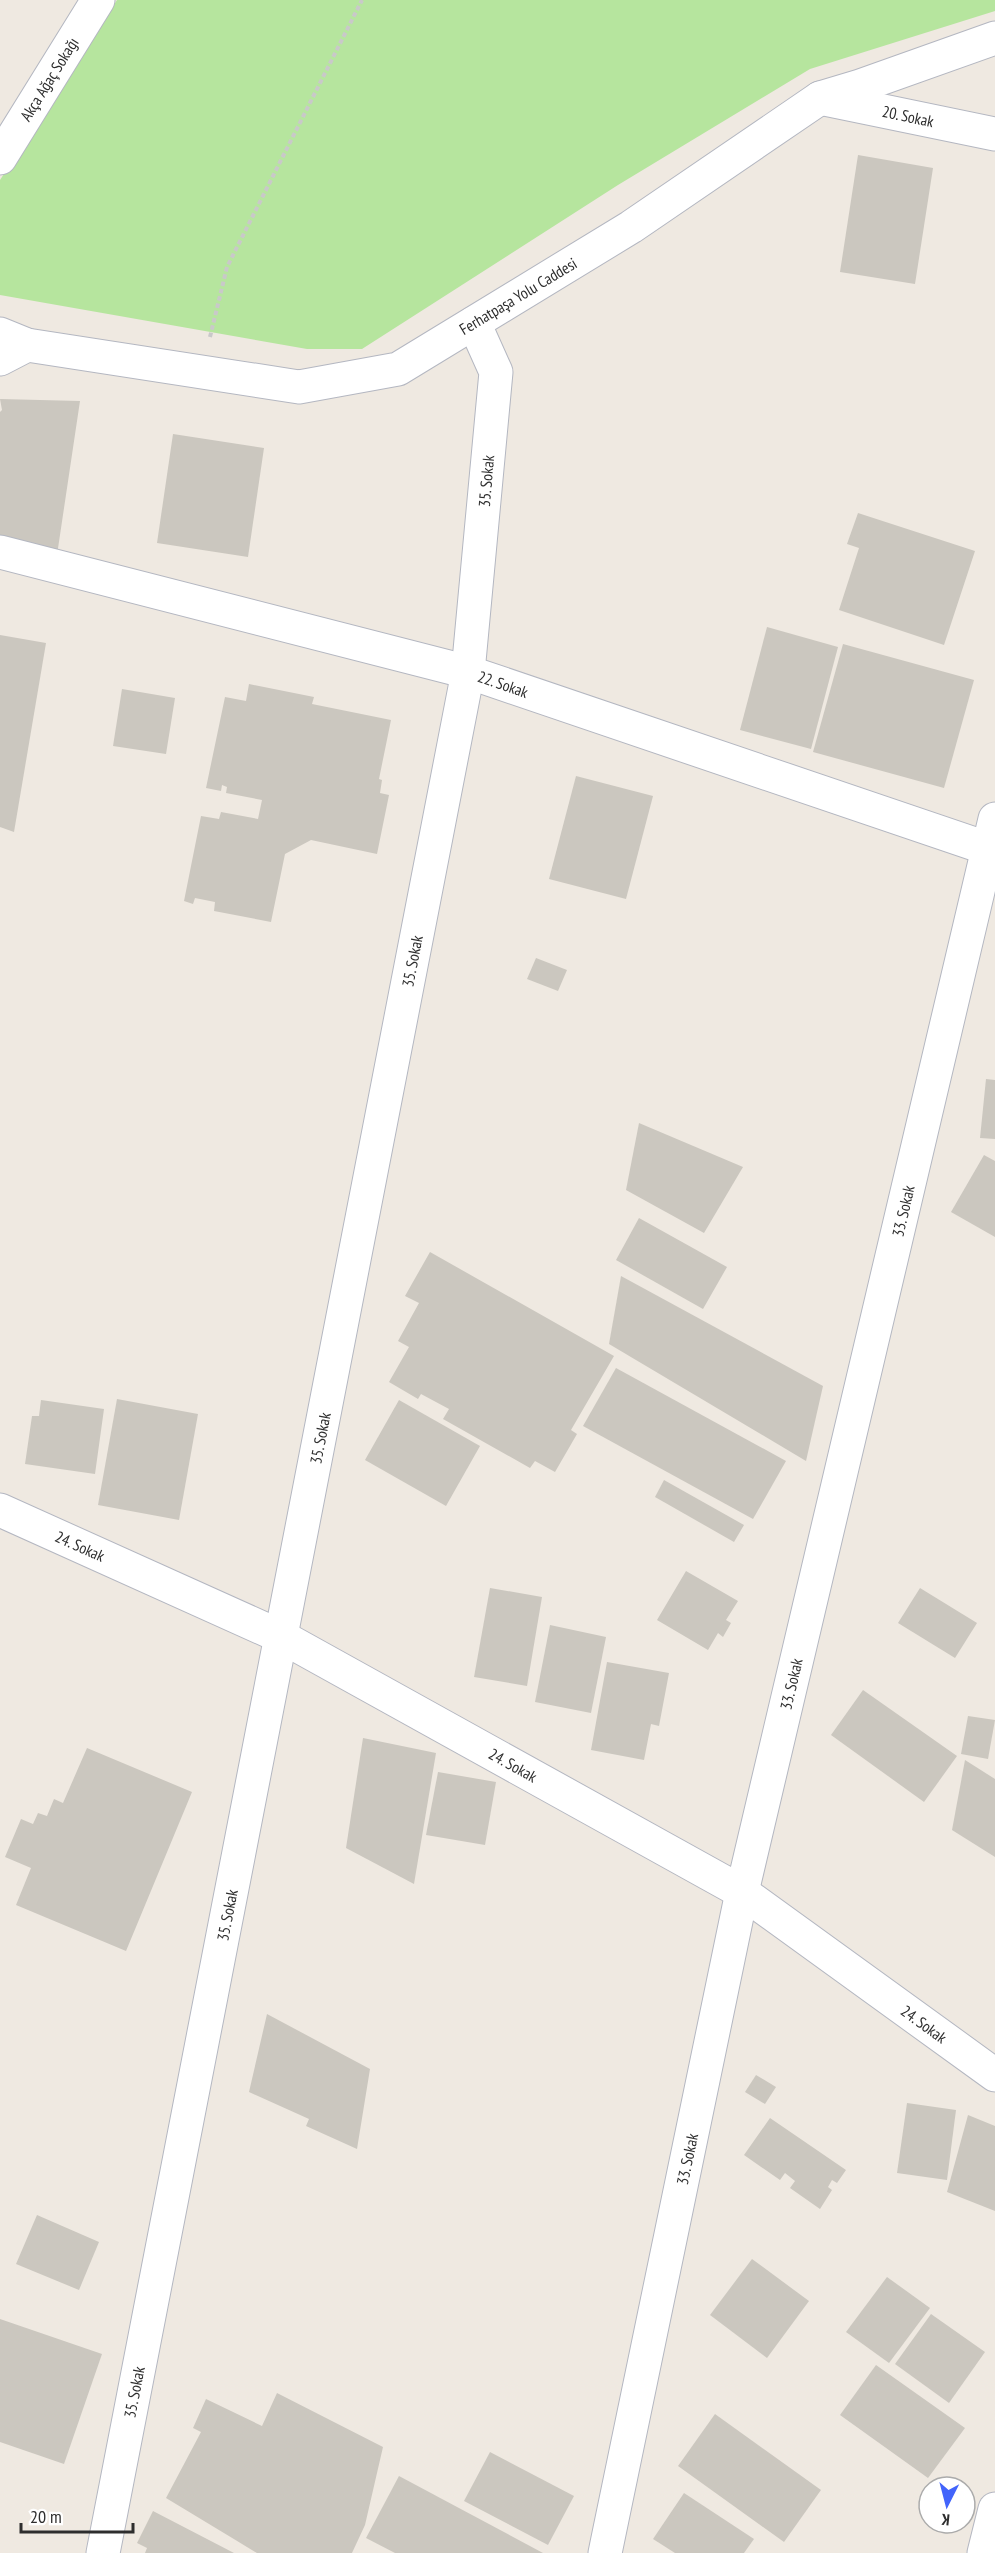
<svg xmlns="http://www.w3.org/2000/svg" width="995" height="2553" font-family="'PT Sans Narrow',sans-serif">
<style>
.green{fill:#b6e59e}
.building{fill:#cbc7bf}
.lines{fill:none;stroke-linecap:round;stroke-linejoin:round}
.minor-casing{stroke:#b4b7c1;stroke-width:35}
.tertiary-casing{stroke:#b4b7c1;stroke-width:35}
.secondary-casing{stroke:#b4b7c1;stroke-width:35}
.path{stroke:#c9c9c9;stroke-width:4;stroke-dasharray:4.5 3;stroke-linecap:butt}
.minor{stroke:#fff;stroke-width:33}
.tertiary{stroke:#fff;stroke-width:33}
.secondary{stroke:#fff;stroke-width:33}
.labels{text-anchor:middle;dominant-baseline:central;stroke-width:4.5;stroke-linejoin:round;paint-order:stroke}
.street-label{font-size:16px;fill:#2e2e2e;stroke:#fff}
</style>
<rect width="100%" height="100%" fill="#efe9e1"/>
<polygon class="green" points="117,0 995,0 995,11 810,69 618,185 362,349 307,349 0,295 0,180"/>
<g class="building">
<polygon points="858,155 933,168 915,284 840,272"/>
<polygon points="0,399 80,401 57,555 0,541 0,412 2,410"/>
<polygon points="173,434 264,448 248,557 157,543"/>
<polygon points="858,513 975,551 944,645 839,610 859,548 847,544"/>
<polygon points="767,627 838,647 811,749 740,730"/>
<polygon points="0,635 46,643 14,832 0,827"/>
<polygon points="843,644 974,680 944,788 813,752"/>
<polygon points="249,684 314,697 312,704 391,720 379,779 382,780 380,793 389,795 377,854 311,840 285,854 271,922 214,911 215,902 195,898 193,904 184,901 201,816 219,819 221,812 258,819 262,800 226,793 227,787 222,785 221,791 206,788 225,697 246,701"/>
<polygon points="122,689 175,698 166,754 113,746"/>
<polygon points="576,776 653,796 626,899 549,879"/>
<polygon points="536,958 567,970 558,991 527,979"/>
<polygon points="986,1079 995,1080 995,1139 980,1138"/>
<polygon points="639,1123 743,1167 704,1233 626,1190"/>
<polygon points="984,1155 995,1161 995,1237 951,1212"/>
<polygon points="639,1218 727,1267 703,1309 616,1260"/>
<polygon points="430,1252 614,1356 571,1430 577,1434 555,1472 535,1461 530,1468 443,1419 449,1409 421,1394 418,1399 389,1382 409,1347 398,1341 419,1303 405,1296"/>
<polygon points="621,1276 823,1386 806,1461 609,1344"/>
<polygon points="616,1368 786,1461 753,1519 583,1426"/>
<polygon points="117,1399 198,1414 179,1520 98,1505"/>
<polygon points="41,1400 104,1409 95,1474 25,1464 32,1416 39,1416"/>
<polygon points="399,1400 480,1446 446,1506 365,1460"/>
<polygon points="664,1480 744,1525 734,1542 655,1497"/>
<polygon points="686,1571 738,1601 726,1620 731,1623 723,1637 718,1633 708,1650 657,1620"/>
<polygon points="490,1588 542,1597 527,1686 474,1677"/>
<polygon points="920,1588 977,1623 955,1658 898,1623"/>
<polygon points="550,1625 606,1637 591,1713 535,1702"/>
<polygon points="607,1662 669,1673 659,1726 651,1724 644,1760 591,1750"/>
<polygon points="863,1690 957,1756 924,1802 831,1735"/>
<polygon points="968,1716 995,1720 988,1759 961,1754"/>
<polygon points="363,1738 436,1753 414,1884 346,1848"/>
<polygon points="87,1748 192,1792 126,1951 16,1905 31,1868 5,1857 21,1819 33,1824 38,1813 47,1816 54,1799 63,1803"/>
<polygon points="965,1760 995,1779 995,1857 952,1830"/>
<polygon points="438,1772 496,1782 485,1845 426,1835"/>
<polygon points="267,2014 370,2069 357,2149 306,2126 309,2119 249,2092"/>
<polygon points="756,2075 776,2087 765,2104 745,2092"/>
<polygon points="907,2103 956,2110 947,2180 897,2173"/>
<polygon points="968,2115 995,2126 995,2211 947,2192"/>
<polygon points="770,2118 846,2170 837,2183 832,2180 828,2187 832,2190 820,2209 790,2188 795,2181 785,2173 780,2180 744,2155"/>
<polygon points="37,2215 99,2242 79,2290 16,2264"/>
<polygon points="752,2259 809,2301 767,2358 710,2315"/>
<polygon points="887,2277 930,2308 889,2363 846,2332"/>
<polygon points="931,2314 985,2352 949,2403 895,2364"/>
<polygon points="0,2319 102,2354 64,2464 0,2442"/>
<polygon points="876,2365 965,2428 928,2478 840,2415"/>
<polygon points="277,2393 383,2447 365,2525 352,2553 257,2553 166,2498 201,2432 193,2428 206,2399 262,2426"/>
<polygon points="715,2414 821,2490 784,2542 678,2466"/>
<polygon points="490,2452 574,2496 548,2545 464,2501"/>
<polygon points="399,2476 543,2553 395,2553 366,2538"/>
<polygon points="684,2493 754,2539 744,2553 675,2553 653,2539"/>
<polygon points="153,2511 234,2553 145,2553 147,2548 137,2543"/>
</g>
<g class="lines">
<g class="minor-casing">
<g id="minor">
<polyline points="820,98 995,134"/>
<polyline points="0,158 98,0"/>
<polyline points="0,552 468,672 995,851"/>
<polyline points="0,1510 282,1637 742,1892 995,2075"/>
<polyline points="103,2553 468,672 496,372 474,323"/>
<polyline points="605,2553 742,1892 995,819"/>
<polyline points="984,2553 995,2509"/>
</g>
</g>
<g class="tertiary-casing">
<polyline id="tertiary" points="0,359 27,345"/>
</g>
<g class="secondary-casing">
<polyline id="secondary" points="0,334 27,345 299,387 398,369 631,227 820,98 860,86 995,38"/>
</g>
<polyline class="path" points="210,337 227,267 362,0"/>
<use href="#minor" class="minor"/>
<use href="#tertiary" class="tertiary"/>
<use href="#secondary" class="secondary"/>
</g>
<g class="labels">
<g class="street-label">
<text transform="translate(49 79) rotate(-58)">Akça Ağaç Sokağı</text>
<text transform="translate(908 116) rotate(12)">20. Sokak</text>
<text transform="translate(518 296) rotate(-31)">Ferhatpaşa Yolu Caddesi</text>
<text transform="translate(486 481) rotate(-85)">35. Sokak</text>
<text transform="translate(503 684) rotate(19)">22. Sokak</text>
<text transform="translate(412 961) rotate(-79)">35. Sokak</text>
<text transform="translate(903 1211) rotate(-77)">33. Sokak</text>
<text transform="translate(320 1438) rotate(-79)">35. Sokak</text>
<text transform="translate(80 1546) rotate(24)">24. Sokak</text>
<text transform="translate(791 1684) rotate(-77)">33. Sokak</text>
<text transform="translate(513 1765) rotate(29)">24. Sokak</text>
<text transform="translate(227 1915) rotate(-79)">35. Sokak</text>
<text transform="translate(924 2024) rotate(36)">24. Sokak</text>
<text transform="translate(687 2159) rotate(-78)">33. Sokak</text>
<text transform="translate(134 2392) rotate(-79)">35. Sokak</text>
</g>
</g>
<g transform="translate(947 2505) rotate(186)"><circle r="28" fill="#ffffff" stroke="#ababab" stroke-width="1.5"/>
<path d="M0-4.5L10 22L0 15L-10 22Z" fill="#4264fb"/>
<text y="-9" font-size="16" font-weight="bold" text-anchor="middle" fill="#2e2e2e">K</text>
</g>
<path d="M21 2523v9h112v-9" fill="none" stroke="#2e2e2e" stroke-width="3"/>
<text x="30" y="2523" font-size="18" fill="#2e2e2e" stroke="#ffffff" stroke-width="4.5" paint-order="stroke">20 m</text>
</svg>
